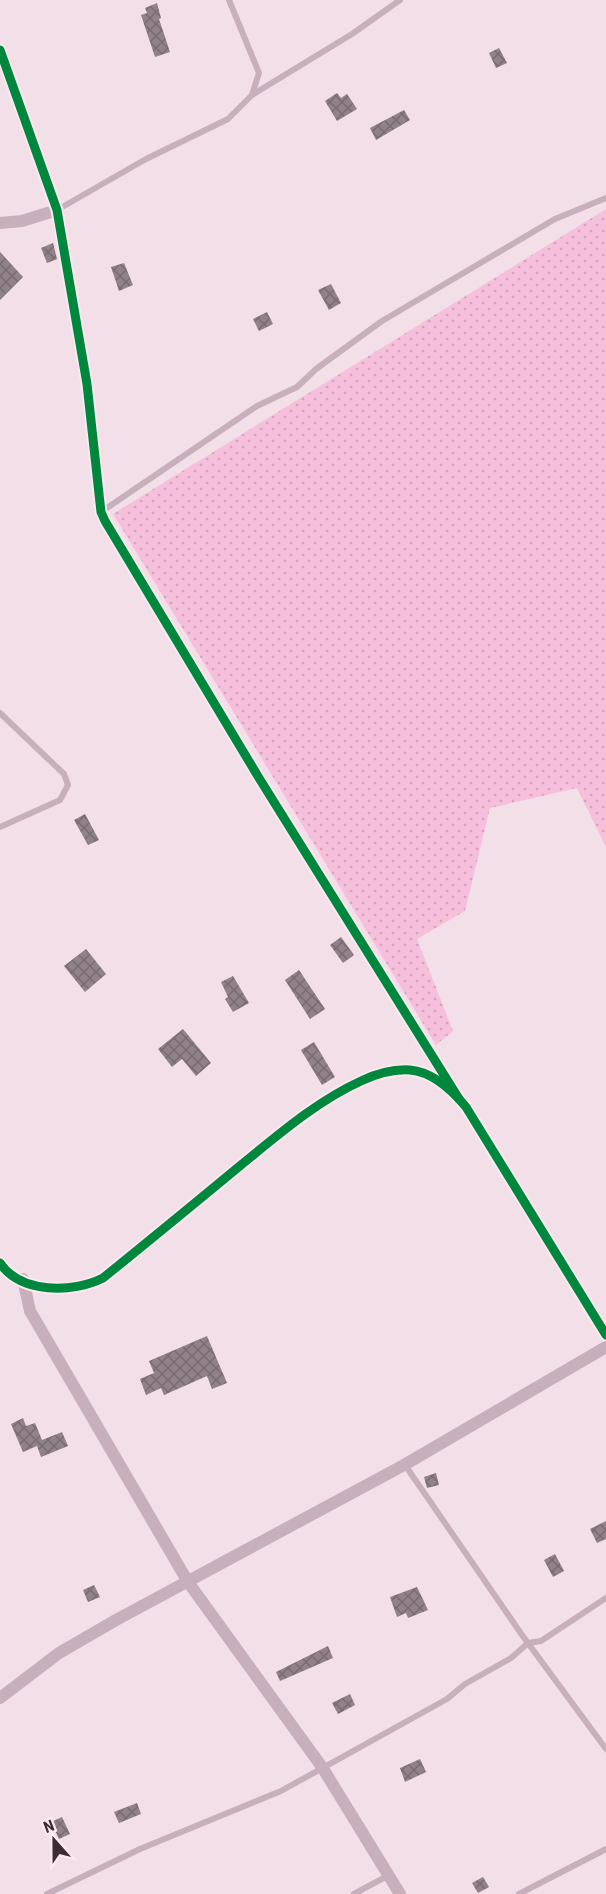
<svg xmlns="http://www.w3.org/2000/svg" width="606" height="1894" font-family="'Roboto Condensed',sans-serif">
<style>
.grass{fill:url(#grass-dots)}
.building{fill:url(#building-cross-hatch)}
.lines{fill:none;stroke-linecap:round;stroke-linejoin:round}
.service{stroke:#c7afbb;stroke-width:6}
.minor{stroke:#c7afbb;stroke-width:12}
.cycleway-casing{stroke:#fceaf2;stroke-width:13}
.cycleway{stroke:#00873e;stroke-width:9}
</style>
<defs>
<pattern id="grass-dots" width="8" height="8" patternUnits="userSpaceOnUse" patternTransform="scale(1.5)"><rect width="8" height="8" fill="#f6bfdb"/><path d="M2 2h.1M6 6h.1" fill="none" stroke="#d4a4bd" stroke-width="1.8" stroke-linecap="round"/></pattern>
<pattern id="building-cross-hatch" width="8" height="8" patternUnits="userSpaceOnUse" patternTransform="scale(1.5)"><rect width="8" height="8" fill="#918289"/><path d="M0 0l8 8M0 8l8-8" fill="none" stroke="#786b71"/></pattern>
</defs>
<rect width="100%" height="100%" fill="#f2dfe8"/>
<polygon class="grass" points="606,209 606,847 577,788 490,808 465,911 417,939 453,1031 436,1045 113,514"/>
<g class="building">
<polygon points="157,3 161,18 159,19 170,52 155,57 141,15 147,13 145,8"/>
<polygon points="499,48 507,63 496,68 489,53"/>
<polygon points="337,93 341,98 347,94 357,109 337,121 325,101"/>
<polygon points="404,110 410,120 376,140 370,128"/>
<polygon points="53,243 57,259 47,263 41,248"/>
<polygon points="0,252 23,277 0,300"/>
<polygon points="124,263 133,285 119,291 111,267"/>
<polygon points="331,284 341,303 329,310 318,290"/>
<polygon points="267,312 273,324 259,331 253,319"/>
<polygon points="85,814 99,840 88,845 74,820"/>
<polygon points="341,937 354,955 343,963 330,945"/>
<polygon points="86,949 106,974 85,992 64,966"/>
<polygon points="299,970 325,1009 310,1019 285,980"/>
<polygon points="233,976 249,1003 233,1012 225,999 228,997 221,982"/>
<polygon points="183,1029 211,1063 196,1076 182,1059 172,1067 158,1049"/>
<polygon points="314,1042 335,1077 322,1085 301,1050"/>
<polygon points="207,1336 227,1383 212,1389 207,1376 164,1395 161,1388 146,1395 140,1379 154,1373 149,1361"/>
<polygon points="23,1418 26,1426 35,1423 42,1440 62,1432 68,1446 41,1457 37,1446 23,1452 11,1424"/>
<polygon points="436,1473 439,1485 427,1488 424,1477"/>
<polygon points="606,1521 606,1539 597,1543 590,1529"/>
<polygon points="555,1554 564,1571 553,1577 544,1560"/>
<polygon points="94,1585 100,1597 88,1602 83,1590"/>
<polygon points="417,1587 428,1610 408,1618 406,1613 397,1617 390,1597"/>
<polygon points="328,1646 333,1658 280,1681 276,1672"/>
<polygon points="350,1694 355,1705 338,1714 332,1703"/>
<polygon points="420,1759 426,1772 405,1782 400,1768"/>
<polygon points="137,1803 141,1814 119,1823 114,1812"/>
<polygon points="62,1817 70,1834 59,1839 51,1822"/>
<polygon points="483,1877 489,1887 478,1893 472,1883"/>
</g>
<g class="lines">
<g class="service">
<polyline points="252,95 352,34 400,0"/>
<polyline points="57,210 146,159 228,119 252,95 259,73 229,0"/>
<polyline points="101,512 257,406 297,387 316,369 382,321 555,219 606,198"/>
<polyline points="0,713 64,774 68,785 60,800 0,827"/>
<polyline points="405,1465 522,1635 606,1749"/>
<polyline points="47,1894 140,1849 281,1791 447,1699 465,1684 511,1658 528,1643 541,1641 606,1598"/>
<polyline points="354,1894 389,1875"/>
<polyline points="519,1894 606,1849"/>
</g>
<g class="minor">
<polyline points="0,50 57,210 87,384 101,512 105,521 259,778 459,1099"/>
<polyline points="0,223 22,221 57,210"/>
<path d="M0,1263C21,1294 73,1293 103,1278C149,1241 195,1203 241,1165C278,1135 317,1101 361,1081C376,1074 394,1069 410,1070C433,1072 452,1090 466,1107L606,1335"/>
<polyline points="23,1279 30,1311 188,1582 322,1767 400,1894"/>
<polyline points="0,1698 59,1653 116,1620 404,1465 606,1347"/>
</g>
<g class="cycleway-casing">
<g id="cycleway">
<polyline points="0,50 57,210 87,384 101,512 105,521 259,778 459,1099"/>
<path d="M0,1263C21,1294 73,1293 103,1278C149,1241 195,1203 241,1165C278,1135 317,1101 361,1081C376,1074 394,1069 410,1070C433,1072 452,1090 466,1107L606,1335"/>
</g>
</g>
<use href="#cycleway" class="cycleway"/>
</g>
<g transform="translate(54 1840) rotate(339)" stroke="#fceaf2" stroke-width="4.5" paint-order="stroke">
<path d="M0-4.5L10 22L0 15L-10 22Z" fill="#3d2c34"/>
<text y="-9" font-size="16" font-weight="bold" text-anchor="middle" fill="#3d2c34">N</text>
</g>
</svg>
